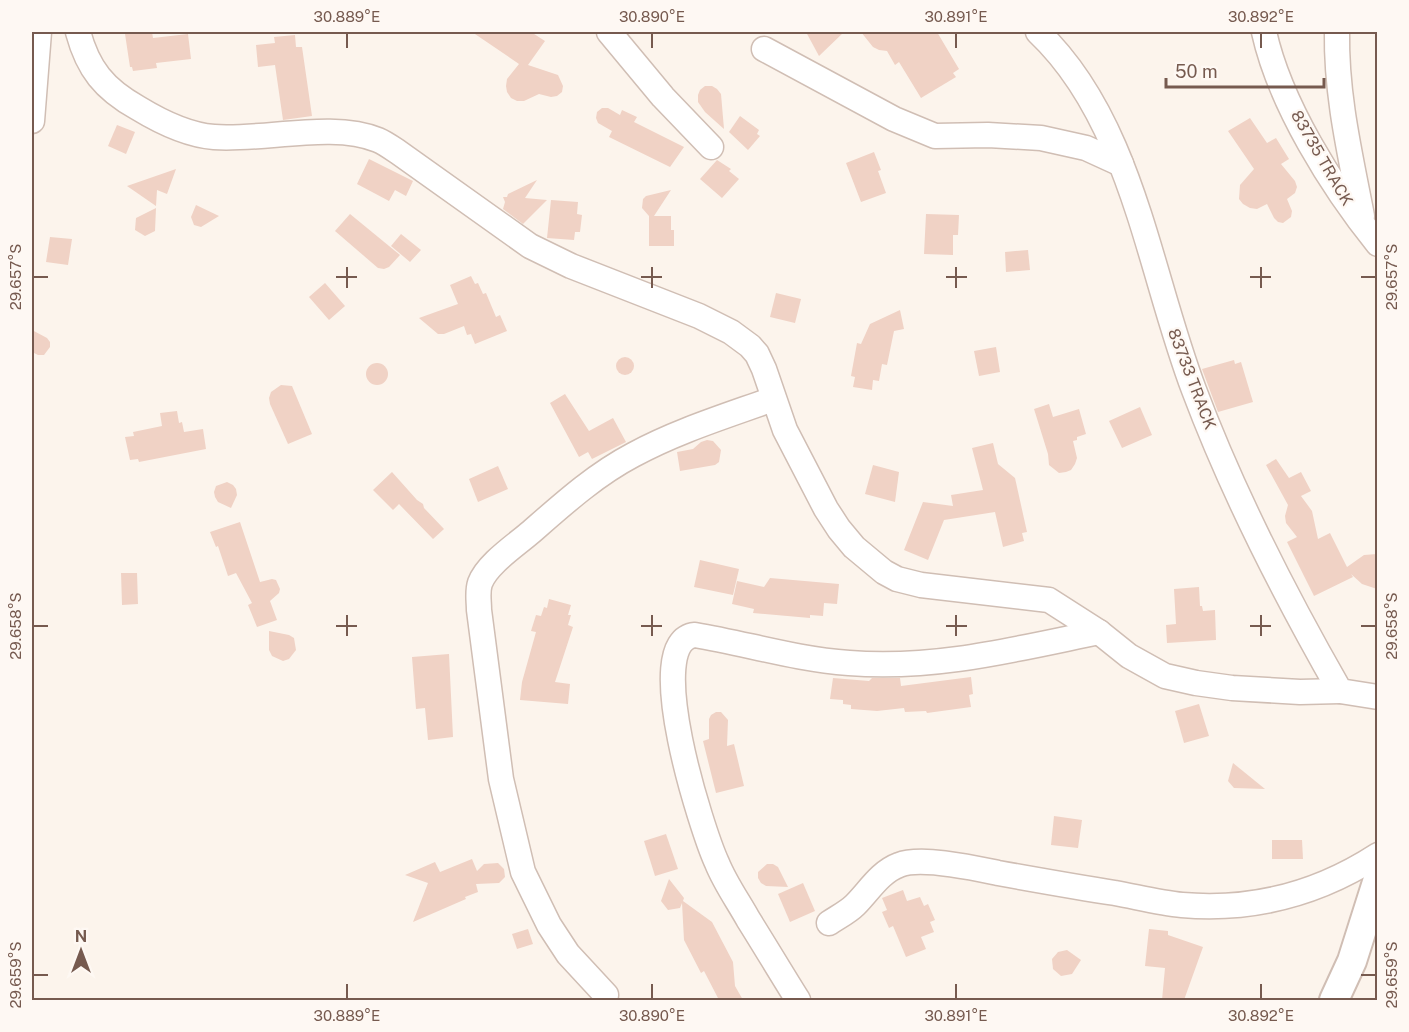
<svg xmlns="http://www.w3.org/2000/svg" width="1409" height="1032" font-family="'Public Sans',sans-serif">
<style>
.building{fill:#f0d2c5}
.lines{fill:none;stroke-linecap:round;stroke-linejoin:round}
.minor-casing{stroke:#d0beb4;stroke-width:27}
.tertiary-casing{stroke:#d0beb4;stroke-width:32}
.minor{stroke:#fff;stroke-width:24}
.tertiary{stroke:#fff;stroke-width:28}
.ticks{fill:none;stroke:#765a4f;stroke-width:2}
.labels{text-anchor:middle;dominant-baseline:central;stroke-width:4.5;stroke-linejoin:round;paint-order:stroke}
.street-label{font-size:16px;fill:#765a4f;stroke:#fef8f3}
.neatline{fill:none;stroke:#765a4f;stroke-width:2}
.ticks-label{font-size:15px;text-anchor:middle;fill:#765a4f}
</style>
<rect width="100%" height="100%" fill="#fcf4ec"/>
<g class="building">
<polygon points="144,32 152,32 153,38 188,34 191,59 156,63 157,68 133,71 132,67 130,67 125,34"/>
<polygon points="472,32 531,32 545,41 528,65 558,75 563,86 562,92 557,96 551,97 539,94 524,101 517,101 511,98 507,92 506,86 507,79 519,64"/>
<polygon points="806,32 844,32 819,56"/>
<polygon points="861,32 937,32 959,69 953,73 956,77 921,98 899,62 895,65 887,51 879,50 873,47"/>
<polygon points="295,35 296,47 302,47 312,116 283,120 275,65 258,67 256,45 275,43 274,37"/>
<polygon points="705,86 712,86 717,89 721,94 724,129 705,112 698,102 698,95 700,90"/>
<polygon points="602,108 608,108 620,115 622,110 637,117 634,122 684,147 670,167 609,137 612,131 598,123 596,118 597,112"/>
<polygon points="740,116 759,130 757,134 760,136 748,150 729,132"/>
<polygon points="1250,118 1267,143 1276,138 1289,159 1281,164 1295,181 1297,187 1295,193 1287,199 1292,211 1291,217 1283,223 1278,222 1274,218 1267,204 1257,209 1250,208 1243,204 1239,199 1240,185 1254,169 1228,131"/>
<polygon points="117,125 135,132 126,154 108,146"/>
<polygon points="874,152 881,170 878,171 886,193 861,202 846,163"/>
<polygon points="369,159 413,181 406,196 395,190 389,201 357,184"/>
<polygon points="717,160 731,169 729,171 739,179 722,198 700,179"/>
<polygon points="176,169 167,194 157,190 156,206 127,186"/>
<polygon points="537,180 525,198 547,200 523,224 503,209 505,202 503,197 507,197 508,194"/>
<polygon points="671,190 654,216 671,216 671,230 674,230 674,246 649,246 649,216 642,208 643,199 646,196"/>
<polygon points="551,200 578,202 577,214 582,215 580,232 575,232 574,240 547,238"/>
<polygon points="196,205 219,216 201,227 194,225 191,217"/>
<polygon points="156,208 155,231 145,236 135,230 136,218"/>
<polygon points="350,214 400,255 389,267 384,269 378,268 335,231"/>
<polygon points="926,214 959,215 958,235 953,235 953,255 924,254"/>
<polygon points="401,234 421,250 410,262 391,246"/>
<polygon points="50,237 72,239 68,265 46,262"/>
<polygon points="1028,250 1030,270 1006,272 1005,252"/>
<polygon points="471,276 475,284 478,283 483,294 486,293 496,317 500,315 507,331 475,344 471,334 467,335 464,326 444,334 438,334 419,318 458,304 450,285"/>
<polygon points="325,283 345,306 329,320 309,297"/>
<polygon points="776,293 801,299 795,323 770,317"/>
<polygon points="900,310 904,329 894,331 887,365 882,364 879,381 873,380 872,390 853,387 855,377 851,376 857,343 861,344 870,324"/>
<polygon points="32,330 47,338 50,342 50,347 44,355 38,355 32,352"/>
<polygon points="996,347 1000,372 979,376 974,351"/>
<circle cx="625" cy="366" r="9"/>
<polygon points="1234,360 1235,364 1241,362 1253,402 1218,412 1202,369"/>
<circle cx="377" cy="374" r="11"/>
<polygon points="281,385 292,386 312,434 288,444 270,404 269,398 271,392"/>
<polygon points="565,394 589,431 613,418 626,442 592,459 588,452 579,457 550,403"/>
<polygon points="1049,404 1053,417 1079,409 1086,434 1077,437 1077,440 1073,441 1077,458 1075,464 1071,470 1066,472 1059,473 1049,465 1048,454 1034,409"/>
<polygon points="1140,407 1152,435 1122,448 1109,421"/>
<polygon points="177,411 179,423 182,422 184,432 203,429 206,449 139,462 138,459 130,460 125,437 134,436 133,432 162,426 160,413"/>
<polygon points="707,440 713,441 721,450 719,462 715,465 680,471 677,452 693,449 701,442"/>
<polygon points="993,443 998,464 1015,478 1027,532 1022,533 1024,541 1003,547 995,512 944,520 928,560 904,550 923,502 953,506 951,495 983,490 972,448"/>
<polygon points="1276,459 1289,478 1301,472 1311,491 1301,496 1312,511 1318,539 1330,533 1347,567 1364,555 1377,554 1377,589 1362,584 1351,574 1353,577 1314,596 1287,542 1297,537 1286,523 1285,516 1288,505 1266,465"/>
<polygon points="873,465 899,472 895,502 865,494"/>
<polygon points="498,466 508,489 478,502 469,479"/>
<polygon points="392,472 417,500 423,504 424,508 444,529 433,539 399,504 393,510 373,490"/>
<polygon points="227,482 233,485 236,489 237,495 231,508 218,502 215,497 214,492 216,486"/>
<polygon points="240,522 260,582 272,579 276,580 280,589 279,593 270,601 277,620 257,627 248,605 252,603 236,573 228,576 218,546 216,547 210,532"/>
<polygon points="700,560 739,569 733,595 694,587"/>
<polygon points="121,573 137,573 138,604 122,605"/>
<polygon points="770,578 839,584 837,604 824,603 823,616 810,615 810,618 753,613 754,609 732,604 737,581 764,587"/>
<polygon points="1199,587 1200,606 1202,606 1203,611 1215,610 1216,640 1167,643 1166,625 1176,624 1174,589"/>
<polygon points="549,599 571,605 568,615 571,615 568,625 573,627 555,682 570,684 568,704 520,700 522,682 536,632 531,631 536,615 541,616 544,607 547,608"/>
<polygon points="269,631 289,635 294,638 296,650 289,659 283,661 272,656 269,650"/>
<polygon points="449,654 453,737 428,740 425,708 416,709 412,657"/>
<polygon points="971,677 973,694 969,695 971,707 927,713 926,711 905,712 904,708 877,711 851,709 851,705 843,704 843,700 830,699 833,678 869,681 872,678 900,678 901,686"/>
<polygon points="1199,704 1209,736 1184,743 1175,711"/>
<polygon points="716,712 721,712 728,720 727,746 734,744 744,786 716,793 703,741 709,739 709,719 711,715"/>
<polygon points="1233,763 1265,789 1234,788 1228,781"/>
<polygon points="1054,816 1082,820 1078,848 1051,845"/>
<polygon points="666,834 678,869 655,876 644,841"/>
<polygon points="1272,840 1302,840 1303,859 1272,859"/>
<polygon points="472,859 477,871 484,864 498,863 504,869 505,877 499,883 476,884 478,892 465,897 466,899 413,922 428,883 405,875 435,862 440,872"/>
<polygon points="767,864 773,864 778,867 788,887 766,886 761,883 758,878 758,872"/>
<polygon points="669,879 684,898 683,901 712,922 733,962 735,986 743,1000 719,1000 704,971 701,973 684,940 682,903 680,908 668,910 661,901"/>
<polygon points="803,883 815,911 790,922 778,894"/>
<polygon points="903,890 907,901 920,897 924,906 928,904 935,920 930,922 934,932 921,937 926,949 906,957 893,926 889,928 882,912 887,910 882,898"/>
<polygon points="528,929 533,944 517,949 512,934"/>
<polygon points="1149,929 1168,931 1168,935 1203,947 1184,1000 1162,1000 1165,968 1145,966"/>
<polygon points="1067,950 1081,960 1072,974 1061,976 1053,969 1052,959 1058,952"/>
</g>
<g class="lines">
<g class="minor-casing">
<g id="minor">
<path d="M78,32C88,69 104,89 138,108C161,122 187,135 214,137C263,141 333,121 378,140C385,143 392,148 398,152L530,246L571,266L699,316L731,332L750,346L757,354L764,369L785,430L826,509L839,529L854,547L884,572L897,579L921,585L1049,600L1099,632L1129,656L1165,676L1196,683L1232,688L1300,692L1340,691"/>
<polyline points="609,32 663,97 711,147"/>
<path d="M1038,32C1132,121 1149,272 1194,390C1233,494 1285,595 1340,691L1378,697"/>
<path d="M1264,32C1280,104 1332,187 1378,244"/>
<path d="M1337,32C1336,95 1350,154 1362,216"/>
<polyline points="764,49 894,119 935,136 988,135 1041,138 1086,148 1121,164"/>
<polyline points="32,121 39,32"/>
<path d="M829,923C838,917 848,912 855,905C869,891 880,872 899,865C921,856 974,868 998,873C1037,880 1076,887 1115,893C1137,897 1160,903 1182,905C1253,911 1318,894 1378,855"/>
<path d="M606,995L568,954L549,925L523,872L501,779L479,610C479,601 477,592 480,583C487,564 516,545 531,532C563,504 595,475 633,455C677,431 726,416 773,399"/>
<path d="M798,1000C781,973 765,946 748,919C738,901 725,883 717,863C703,833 640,640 695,635C748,644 795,659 849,663C934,670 1016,649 1099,632"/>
</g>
</g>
<g class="tertiary-casing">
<polyline id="tertiary" points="1334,1000 1352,961 1378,879"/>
</g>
<use href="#minor" class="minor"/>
<use href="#tertiary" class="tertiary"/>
</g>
<path class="ticks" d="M347,33V48M652,33V48M956,33V48M1261,33V48M347,267V288M652,267V288M956,267V288M1261,267V288M33,277H48M336,277H357M641,277H662M946,277H967M1250,277H1271M1361,277H1376M347,615V636M652,615V636M956,615V636M1261,615V636M33,626H48M336,626H357M641,626H662M946,626H967M1250,626H1271M1361,626H1376M33,975H48M1361,975H1376M347,984V999M652,984V999M956,984V999M1261,984V999"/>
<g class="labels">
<g class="street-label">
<text transform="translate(1322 158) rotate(60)">83735 TRACK</text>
<text transform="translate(1192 379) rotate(69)">83733 TRACK</text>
</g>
</g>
<rect width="1409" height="1032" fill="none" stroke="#fef8f3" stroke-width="66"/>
<g transform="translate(81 951)" stroke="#fef8f3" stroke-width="4.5" paint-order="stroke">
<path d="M0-4.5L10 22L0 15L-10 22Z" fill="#765a4f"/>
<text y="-9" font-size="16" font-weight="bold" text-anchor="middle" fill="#765a4f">N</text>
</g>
<path d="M1166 78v9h158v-9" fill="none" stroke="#765a4f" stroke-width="3"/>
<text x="1175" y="78" font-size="18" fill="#765a4f" stroke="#fef8f3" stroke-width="4.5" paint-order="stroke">50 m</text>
<rect x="33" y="33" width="1343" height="966" class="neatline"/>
<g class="ticks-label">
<text x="347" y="22">30.889°E</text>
<text x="652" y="22">30.890°E</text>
<text x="956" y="22">30.891°E</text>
<text x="1261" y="22">30.892°E</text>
<text transform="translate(16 277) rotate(-90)" y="5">29.657°S</text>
<text transform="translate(1392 277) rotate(-90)" y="5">29.657°S</text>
<text transform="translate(16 626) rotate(-90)" y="5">29.658°S</text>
<text transform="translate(1392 626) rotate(-90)" y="5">29.658°S</text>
<text transform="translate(16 975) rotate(-90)" y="5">29.659°S</text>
<text transform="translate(1392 975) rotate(-90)" y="5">29.659°S</text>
<text x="347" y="1021">30.889°E</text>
<text x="652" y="1021">30.890°E</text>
<text x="956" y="1021">30.891°E</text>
<text x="1261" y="1021">30.892°E</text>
</g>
</svg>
